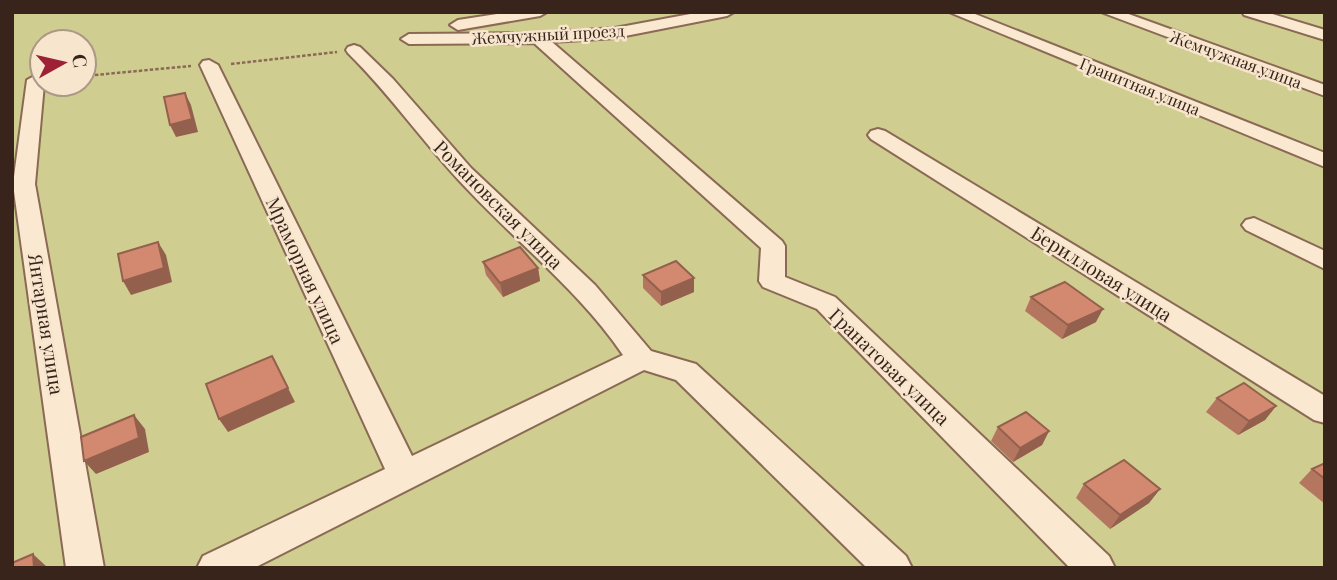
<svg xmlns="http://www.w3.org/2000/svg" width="1337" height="580" font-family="'Playfair Display',serif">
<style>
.green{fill:#d0cd90;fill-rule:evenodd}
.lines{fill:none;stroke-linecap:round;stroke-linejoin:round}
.minor-casing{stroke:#8a6955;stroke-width:4}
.path{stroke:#8a6955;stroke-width:2.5;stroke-dasharray:3.5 2;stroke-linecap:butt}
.minor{fill:#fbe8d1;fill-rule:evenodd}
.wall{fill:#b57660}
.shaded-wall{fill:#94604e}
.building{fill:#d38970;stroke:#94604e;stroke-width:2}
.labels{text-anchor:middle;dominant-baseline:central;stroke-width:5;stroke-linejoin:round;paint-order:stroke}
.far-street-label{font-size:16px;fill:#38241b;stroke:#f8e5cd}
.street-label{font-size:19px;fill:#38241b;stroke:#f8e5cd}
</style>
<rect width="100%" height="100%" fill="#f1d9bd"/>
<path class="green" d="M12,12H1325V568H12ZM42,42H84V84H42Z"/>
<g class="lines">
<g class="minor-casing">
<g id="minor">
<polygon points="510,12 547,12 540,16 458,30 450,25 458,20"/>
<polygon points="701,12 734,12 727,16 615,38 552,42 782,241 785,246 785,277 835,297 1109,556 1115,568 1070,568 817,309 763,287 759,281 761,248 534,43 409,44 401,39 409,34 538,33 615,28"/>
<polygon points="949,12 970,12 1325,153 1325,167"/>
<polygon points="1101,12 1123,12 1325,85 1325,96"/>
<polygon points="1242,12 1266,12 1325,30 1325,40 1244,15"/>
<path d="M354,45L360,47L393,79L471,168L595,285L651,351L696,364L906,556L912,568H867L676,380L644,370L254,568H197L203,556L385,469L200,65L203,61L209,60L218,65L412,456L623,355C580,292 521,246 469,191C426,147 392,96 348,53L346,50L348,47Z"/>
<polygon points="36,75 42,76 42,84 44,84 35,184 104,568 66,568 13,184 27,80"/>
<polygon points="878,129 885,131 1325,396 1325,423 1314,420 871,139 868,135 871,131"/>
<polygon points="1254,218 1325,251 1325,269 1246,230 1242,225 1246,220"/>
</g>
</g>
<g class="path">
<polyline points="231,64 337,52"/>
<polyline points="84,76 191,66"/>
</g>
<use href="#minor" class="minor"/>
</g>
<g class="wall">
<polygon points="483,262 538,268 540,281 503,297 486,275"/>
<polygon points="643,275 694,278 694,292 661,306 643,288"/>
<polygon points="1031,297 1096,322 1062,339 1025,311"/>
<polygon points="1217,398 1276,406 1265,420 1238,435 1206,412"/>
<polygon points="998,427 1049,431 1042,445 1013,462 991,441"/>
<polygon points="1325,463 1325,504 1299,483 1312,469"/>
<polygon points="1084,484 1160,489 1149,503 1110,529 1076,498"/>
</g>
<g class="shaded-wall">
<polygon points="185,93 191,105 198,132 176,137 170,125"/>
<polygon points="158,242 166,255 172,282 131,295 123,281"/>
<polygon points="538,268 540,281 503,297 500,283"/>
<polygon points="694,278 694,292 661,306 661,292"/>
<polygon points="1103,309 1096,322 1062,339 1068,325"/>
<polygon points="272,356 295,402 228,432 219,419"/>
<polygon points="1276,406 1265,420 1238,435 1249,421"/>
<polygon points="134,415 145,429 149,452 96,474 84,461"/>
<polygon points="1049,431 1042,445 1013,462 1020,448"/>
<polygon points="1160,489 1149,503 1110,529 1120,515"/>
<polygon points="33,554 47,567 47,568 34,568"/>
</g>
<g class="building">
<polygon points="185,93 192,119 170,125 164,97"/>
<polygon points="158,242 164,268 123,281 118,254"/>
<polygon points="520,247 538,268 500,283 483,262"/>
<polygon points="676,261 694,278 661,292 643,275"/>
<polygon points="1065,282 1103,309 1068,325 1031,297"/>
<polygon points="272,356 288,388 219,419 206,384"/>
<polygon points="1244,383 1276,406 1249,421 1217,398"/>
<polygon points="1026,412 1049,431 1020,448 998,427"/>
<polygon points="134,415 139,438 84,461 81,437"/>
<polygon points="1124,460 1160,489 1120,515 1084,484"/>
<polygon points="1325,463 1325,479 1312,469"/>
<polygon points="33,554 34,568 12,568 12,563"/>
</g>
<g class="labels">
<g class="far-street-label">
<text transform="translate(548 34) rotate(-3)">Жемчужный проезд</text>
<text transform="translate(1236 59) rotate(20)">Жемчужная улица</text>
<text transform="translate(1140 86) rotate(22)">Гранитная улица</text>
</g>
<g class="street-label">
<text transform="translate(499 204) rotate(45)">Романовская улица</text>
<text transform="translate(306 270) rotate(65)">Мраморная улица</text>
<text transform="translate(1102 273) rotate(32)">Берилловая улица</text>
<text transform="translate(47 324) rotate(81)">Янтарная улица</text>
<text transform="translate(890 366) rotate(44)">Гранатовая улица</text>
</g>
</g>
<rect width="1337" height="580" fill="none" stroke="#38241b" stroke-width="28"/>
<g transform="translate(63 63) rotate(82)"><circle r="33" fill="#f8e5cd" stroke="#ab9886" stroke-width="2"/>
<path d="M0-5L12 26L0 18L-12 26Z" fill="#9e2035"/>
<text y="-10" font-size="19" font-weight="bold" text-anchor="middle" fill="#38241b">С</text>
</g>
</svg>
